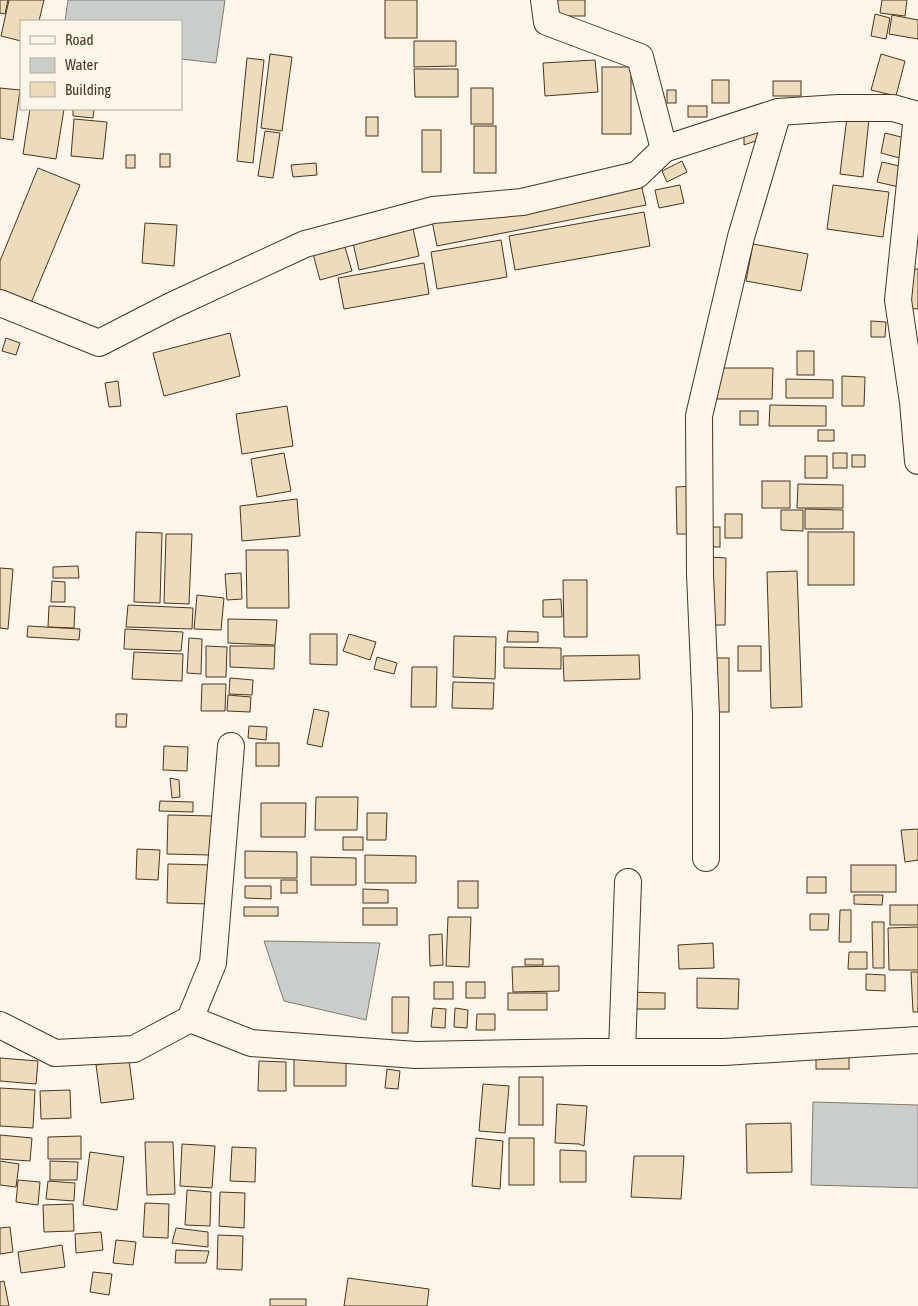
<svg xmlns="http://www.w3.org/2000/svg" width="918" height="1306" font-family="'Asap Condensed',sans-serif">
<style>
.water{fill:#c9cecd;stroke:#887966}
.building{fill:#ecdcbc;stroke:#4a3520}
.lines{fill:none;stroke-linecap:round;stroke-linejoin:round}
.minor-casing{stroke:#4a3520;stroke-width:28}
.minor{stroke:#fbf6e9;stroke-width:26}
</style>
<rect width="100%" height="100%" fill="#fbf6e9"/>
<g class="water">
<polygon points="68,0 225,0 216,63 181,59 181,21 65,21"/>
<polygon points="264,941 380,943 366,1020 284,1001"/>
<polygon points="813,1102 918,1105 918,1188 811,1185"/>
</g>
<g class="building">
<polygon points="0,0 8,0 5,14 0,13"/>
<polygon points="9,0 44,0 39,21 21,21 21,41 1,36"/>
<rect x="385" y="0" width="32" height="38"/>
<rect x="555" y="0" width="30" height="16"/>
<polygon points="882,0 907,0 905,16 880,13"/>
<polygon points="875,14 890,18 886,39 871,36"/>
<polygon points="892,15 918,20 918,39 889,34"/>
<polygon points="414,41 456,41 456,66 414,67"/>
<polygon points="270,54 292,57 282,131 261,128"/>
<polygon points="881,54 905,61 896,96 871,90"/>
<polygon points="247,58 264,60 253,163 237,161"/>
<polygon points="595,60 598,92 545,96 543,63"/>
<rect x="602" y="67" width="29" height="67"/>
<polygon points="414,69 458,69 458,97 415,97"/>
<rect x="712" y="80" width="17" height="23"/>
<rect x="773" y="81" width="28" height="15"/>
<polygon points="0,88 20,90 13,140 0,138"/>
<rect x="471" y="88" width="22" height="36"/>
<rect x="667" y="90" width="9" height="13"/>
<rect x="688" y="106" width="19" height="11"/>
<polygon points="30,109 64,109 56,159 23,154"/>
<polygon points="73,109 94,109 93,118 73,116"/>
<rect x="366" y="117" width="12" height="19"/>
<polygon points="847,117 869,119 863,177 840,174"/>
<polygon points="74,119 107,122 103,159 71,156"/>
<polygon points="765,123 767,137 744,145 744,131"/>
<rect x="474" y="126" width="22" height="47"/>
<rect x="422" y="130" width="19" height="42"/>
<polygon points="265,131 280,133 273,178 258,176"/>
<polygon points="885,133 905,138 900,158 881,153"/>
<rect x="160" y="154" width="10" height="13"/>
<rect x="126" y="155" width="9" height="13"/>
<polygon points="682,161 687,172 667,182 662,171"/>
<polygon points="882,162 904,167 899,187 877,182"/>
<polygon points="316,163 317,175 293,177 291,165"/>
<polygon points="38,168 80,185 31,303 0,290 0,261"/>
<polygon points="640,180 646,205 437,246 432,221"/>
<polygon points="680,185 684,203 659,208 655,190"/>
<polygon points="833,185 889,192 883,237 827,229"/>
<polygon points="644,212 650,246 515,270 509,236"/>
<polygon points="145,223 177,225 174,266 142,263"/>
<polygon points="412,224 419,256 359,270 352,238"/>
<polygon points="342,237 352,271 320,280 311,246"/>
<polygon points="501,240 507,277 437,289 431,252"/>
<polygon points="753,244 808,254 801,291 746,281"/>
<polygon points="424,263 429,294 344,309 338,278"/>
<polygon points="908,269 918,269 918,309 907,308"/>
<polygon points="871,321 886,322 885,337 871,337"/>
<polygon points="230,333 240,376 164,396 153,353"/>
<polygon points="6,338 20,343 16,355 2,351"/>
<rect x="797" y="351" width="17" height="24"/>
<polygon points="716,368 773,368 772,399 716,399"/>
<polygon points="842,376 865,377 864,406 842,406"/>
<polygon points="786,379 833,380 833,398 786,398"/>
<polygon points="118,381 121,406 109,407 105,383"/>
<polygon points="770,405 826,406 826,426 769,426"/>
<polygon points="287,406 293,446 242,454 236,414"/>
<rect x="740" y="411" width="18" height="14"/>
<rect x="818" y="430" width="16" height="11"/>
<polygon points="284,453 291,491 257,497 251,459"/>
<rect x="833" y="453" width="14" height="15"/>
<rect x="852" y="455" width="13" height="12"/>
<rect x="805" y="456" width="22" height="22"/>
<rect x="762" y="481" width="28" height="27"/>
<polygon points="798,484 843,485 843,508 797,508"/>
<polygon points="695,486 695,534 677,534 676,487"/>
<polygon points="297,499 300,536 242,541 240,506"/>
<polygon points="805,509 843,510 843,529 805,529"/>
<polygon points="781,510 803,510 803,531 781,530"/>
<rect x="725" y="514" width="17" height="24"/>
<rect x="705" y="527" width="15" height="20"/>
<polygon points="136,532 162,533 160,603 134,602"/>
<rect x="808" y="532" width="46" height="53"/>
<polygon points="166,534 192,534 189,604 164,603"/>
<polygon points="246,550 288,550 289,608 247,608"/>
<polygon points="709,557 726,558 725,625 708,625"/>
<polygon points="78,566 79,578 53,578 53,567"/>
<polygon points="0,568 13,569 8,629 0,628"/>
<polygon points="797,571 802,707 771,708 767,572"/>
<polygon points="241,573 242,599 227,600 225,574"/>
<polygon points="563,580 587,580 587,637 564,637"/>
<polygon points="52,581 65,582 65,602 51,602"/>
<polygon points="197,595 224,598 221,630 194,629"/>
<polygon points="561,599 562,617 543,617 543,600"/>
<polygon points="128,605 193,608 192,629 126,627"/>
<polygon points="49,606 75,607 74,628 48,627"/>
<polygon points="228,619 277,620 275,645 228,643"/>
<polygon points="28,626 80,629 79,640 27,637"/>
<polygon points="125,629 183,632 181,651 124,649"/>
<polygon points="508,631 538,632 538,642 507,642"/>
<polygon points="310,634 337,634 337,665 310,664"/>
<polygon points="349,634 376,642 370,660 343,651"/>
<polygon points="454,636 496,637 495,679 453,677"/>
<polygon points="189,638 202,639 201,674 187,673"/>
<polygon points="206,646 227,647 226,677 206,677"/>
<polygon points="230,646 275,646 274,669 230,667"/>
<rect x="738" y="646" width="23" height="25"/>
<polygon points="504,647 561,648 561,669 504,668"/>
<polygon points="134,652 183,654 182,681 132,679"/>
<polygon points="639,655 640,679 564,681 563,656"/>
<polygon points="377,657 397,663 394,674 374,669"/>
<rect x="713" y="658" width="16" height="54"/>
<polygon points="412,667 437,667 436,707 411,707"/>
<polygon points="230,678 253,680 252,695 229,694"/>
<polygon points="453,682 494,683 493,709 452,708"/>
<polygon points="202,684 226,684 225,711 201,711"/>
<polygon points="228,695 251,697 250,712 227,711"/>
<polygon points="314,709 329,712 322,747 307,744"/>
<polygon points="116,714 127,714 126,727 116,727"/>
<polygon points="249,726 267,727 266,740 248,738"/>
<rect x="256" y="743" width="23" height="23"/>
<polygon points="164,746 188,747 187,771 163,770"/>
<polygon points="170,778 179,780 180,797 172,798"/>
<polygon points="316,797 358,797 357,830 315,830"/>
<polygon points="160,801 193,802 193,812 159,811"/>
<polygon points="261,803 306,803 305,837 261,837"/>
<polygon points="367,813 387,813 386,840 367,840"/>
<polygon points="168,815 212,816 211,855 167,854"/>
<polygon points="918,829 918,860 905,862 901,830"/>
<rect x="343" y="837" width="20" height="13"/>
<polygon points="137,849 160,850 158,880 136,879"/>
<polygon points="245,851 297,852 297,878 245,878"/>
<polygon points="365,855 416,856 416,883 365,883"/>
<polygon points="311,857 356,858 356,885 311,885"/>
<polygon points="168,864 212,865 211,904 167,903"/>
<rect x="851" y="865" width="45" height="27"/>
<rect x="807" y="877" width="19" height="16"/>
<rect x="281" y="880" width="16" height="13"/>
<rect x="458" y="881" width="20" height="27"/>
<polygon points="245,886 271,886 271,899 245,898"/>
<polygon points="363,889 388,890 388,903 363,903"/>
<polygon points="854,895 883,895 882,905 854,904"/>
<rect x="890" y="905" width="28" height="20"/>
<rect x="244" y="907" width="34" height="9"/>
<rect x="363" y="908" width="34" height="17"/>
<polygon points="840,910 851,910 851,942 839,942"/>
<polygon points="810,914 829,914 828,930 810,930"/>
<polygon points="448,917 471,917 469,967 446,966"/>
<polygon points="872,922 884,922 884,968 873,968"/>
<polygon points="918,927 918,970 889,970 888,928"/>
<polygon points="442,934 443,965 430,966 429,935"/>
<polygon points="713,943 714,968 679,969 678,945"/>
<polygon points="849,952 867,952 867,969 848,969"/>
<rect x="525" y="959" width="18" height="6"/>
<polygon points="559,966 559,991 513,992 512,967"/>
<polygon points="911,972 918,972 918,1012 913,1012"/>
<polygon points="866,974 885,975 885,991 866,990"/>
<polygon points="697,978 739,979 738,1009 697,1008"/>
<rect x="434" y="982" width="19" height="17"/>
<rect x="466" y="982" width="19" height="16"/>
<polygon points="626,992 665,993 665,1009 626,1009"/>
<rect x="508" y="993" width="39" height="17"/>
<polygon points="392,997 409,997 408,1033 392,1033"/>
<polygon points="433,1008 446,1009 445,1028 431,1027"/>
<polygon points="455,1008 468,1010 467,1028 454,1027"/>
<polygon points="477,1014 495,1014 495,1030 476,1030"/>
<rect x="816" y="1054" width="33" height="15"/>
<polygon points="0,1058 38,1061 36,1084 0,1081"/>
<polygon points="294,1059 346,1060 346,1086 294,1086"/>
<polygon points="129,1060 134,1099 101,1103 96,1065"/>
<polygon points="259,1061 286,1062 286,1091 258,1091"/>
<polygon points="387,1069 400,1071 398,1089 385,1088"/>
<rect x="519" y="1077" width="24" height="48"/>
<polygon points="483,1084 509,1086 505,1133 479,1131"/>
<polygon points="0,1088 35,1090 33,1128 0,1126"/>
<polygon points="70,1090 71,1118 41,1119 40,1091"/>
<polygon points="557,1104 587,1106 584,1146 579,1144 555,1143"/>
<polygon points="791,1123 792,1172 747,1173 746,1124"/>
<polygon points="0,1135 32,1138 30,1161 0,1159"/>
<polygon points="81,1136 81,1159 48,1159 48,1137"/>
<polygon points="476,1138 503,1141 500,1189 472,1186"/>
<rect x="509" y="1138" width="25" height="47"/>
<polygon points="145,1142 173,1142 175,1194 147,1195"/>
<polygon points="182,1144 215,1146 212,1188 180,1186"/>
<polygon points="232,1147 256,1148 255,1182 230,1181"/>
<polygon points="560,1150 586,1151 586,1182 560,1182"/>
<polygon points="90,1152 124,1157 117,1210 83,1205"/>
<polygon points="634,1156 684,1156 681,1199 631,1197"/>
<polygon points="0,1161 19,1164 16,1187 0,1185"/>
<polygon points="50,1161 78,1162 77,1180 50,1180"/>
<polygon points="18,1180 40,1182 38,1205 16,1202"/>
<polygon points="48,1181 75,1183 74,1201 46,1199"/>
<polygon points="187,1190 211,1192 210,1226 185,1225"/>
<polygon points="220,1192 245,1193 244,1228 219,1226"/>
<polygon points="145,1203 169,1204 168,1238 143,1237"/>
<polygon points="73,1204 74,1231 44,1232 43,1205"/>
<polygon points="10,1227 13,1252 0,1254 0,1228"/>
<polygon points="176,1228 208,1232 208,1247 172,1243"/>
<polygon points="101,1232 103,1250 76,1253 75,1234"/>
<polygon points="218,1235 243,1236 242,1270 217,1269"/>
<polygon points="116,1240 136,1242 133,1265 113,1263"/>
<polygon points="62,1245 65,1267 21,1273 18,1252"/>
<polygon points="176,1250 209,1251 206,1263 175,1263"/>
<polygon points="93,1272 112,1274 109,1295 90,1292"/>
<polygon points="348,1278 429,1289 427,1306 344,1306"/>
<polygon points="4,1281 9,1306 0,1306 0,1282"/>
<rect x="270" y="1299" width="36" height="7"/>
</g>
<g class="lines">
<g class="minor-casing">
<g id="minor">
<polyline points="544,0 547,22 640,57 664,149"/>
<polyline points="917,115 898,300 913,402 918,461"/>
<polyline points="0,303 99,343 171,306 305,244 433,210 522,202 637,175 664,149 778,112 838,108 893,108 918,115"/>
<polyline points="706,858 706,714 700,574 699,416 741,237 778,112"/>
<polyline points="190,1019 251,1043 416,1055 586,1052 724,1052 918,1040"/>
<polyline points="0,1025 55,1053 134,1049 190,1019 213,963 231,746"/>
<polyline points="622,1052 628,882"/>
</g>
</g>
<use href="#minor" class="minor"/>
</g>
<rect x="20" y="20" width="162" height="90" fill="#fbf6e9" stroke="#b4a999"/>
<rect x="30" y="36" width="25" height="8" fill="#fbf6e9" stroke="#b4a999"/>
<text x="65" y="45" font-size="15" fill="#4a3520">Road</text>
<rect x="30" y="58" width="25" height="15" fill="#c9cecd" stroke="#b4a999"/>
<text x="65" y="70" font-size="15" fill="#4a3520">Water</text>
<rect x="30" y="82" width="25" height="15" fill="#ecdcbc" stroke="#b4a999"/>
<text x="65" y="95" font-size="15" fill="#4a3520">Building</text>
</svg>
